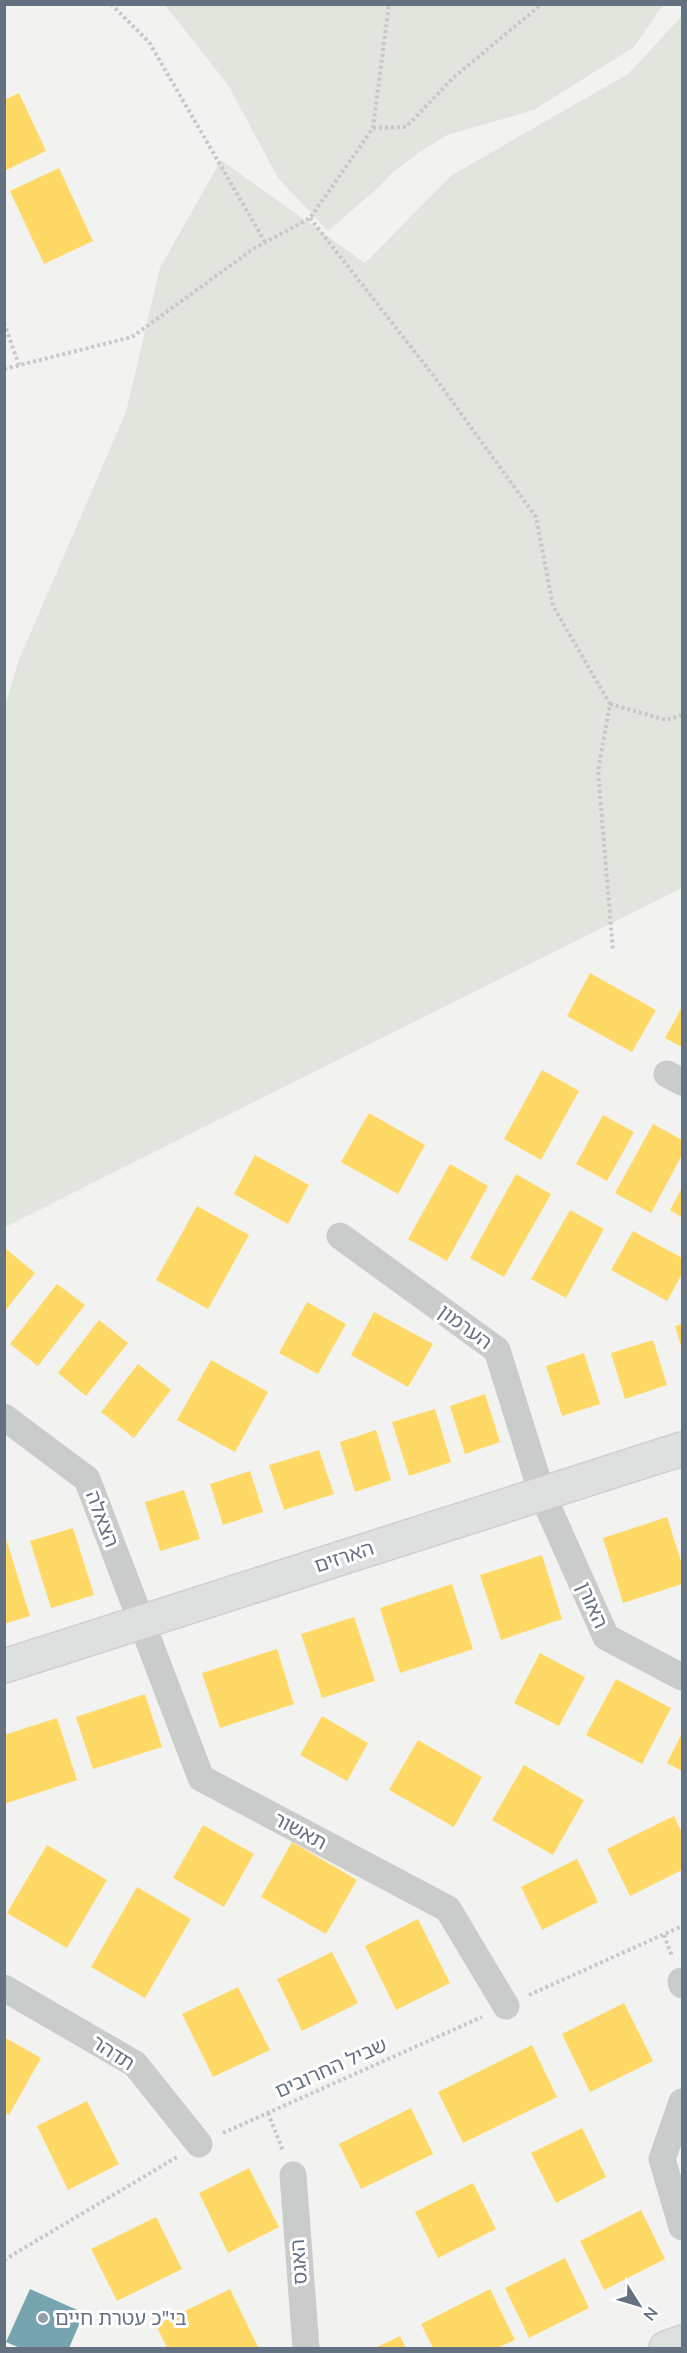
<svg xmlns="http://www.w3.org/2000/svg" width="687" height="2353" font-family="'Nunito Sans','Noto Sans Hebrew',sans-serif">
<style>
.green{fill:#e2e5de}
.homes{fill:#ffd966}
.public{fill:#76a5af}
.lines{fill:none;stroke-linecap:round;stroke-linejoin:round}
.secondary-casing{stroke:#cfd0d0;stroke-width:36}
.path{stroke:#c8c8c8;stroke-width:4;stroke-dasharray:3 3;stroke-linecap:butt}
.street{stroke:#cacbcb;stroke-width:27}
.secondary{stroke:#dedfdf;stroke-width:33}
.poi-dot{fill:#959ea7;stroke:#fff;stroke-width:2}
.labels{text-anchor:middle;dominant-baseline:central;stroke-width:6;stroke-linejoin:round;paint-order:stroke}
.street-label{font-size:20px;fill:#637180;stroke:#fff}
.poi-label{font-size:20px;fill:#637180;stroke:#fff;text-anchor:start}
</style>
<rect width="100%" height="100%" fill="#f2f3f0"/>
<g class="green">
<polygon points="165,5 663,5 634,47 534,110 447,135 421,151 393,172 379,187 328,231 278,178 228,85"/>
<polygon points="682,16 682,888 5,1227 5,705 20,657 126,412 160,268 221,160 365,263 452,175 628,74"/>
</g>
<g class="homes">
<polygon points="19,93 46,151 4,171 4,100"/>
<polygon points="59,168 93,241 44,264 10,191"/>
<polygon points="590,973 656,1010 632,1052 567,1016"/>
<polygon points="682,1007 682,1047 665,1038"/>
<polygon points="542,1070 579,1091 541,1160 504,1139"/>
<polygon points="369,1113 425,1145 398,1194 341,1162"/>
<polygon points="603,1115 634,1132 607,1181 576,1164"/>
<polygon points="653,1124 682,1140 682,1155 651,1213 615,1193"/>
<polygon points="255,1155 309,1185 288,1224 234,1194"/>
<polygon points="450,1164 488,1186 447,1261 408,1239"/>
<polygon points="516,1174 551,1194 504,1277 470,1258"/>
<polygon points="682,1188 682,1217 670,1210"/>
<polygon points="197,1206 249,1235 208,1309 156,1280"/>
<polygon points="570,1210 604,1229 566,1298 531,1279"/>
<polygon points="633,1231 682,1258 682,1274 667,1301 611,1270"/>
<polygon points="6,1249 35,1273 4,1312 4,1251"/>
<polygon points="57,1284 85,1305 38,1366 10,1344"/>
<polygon points="307,1302 346,1324 318,1374 279,1353"/>
<polygon points="374,1312 433,1344 408,1387 351,1355"/>
<polygon points="99,1320 128,1343 86,1396 58,1373"/>
<polygon points="682,1324 682,1349 675,1326"/>
<polygon points="653,1340 667,1385 625,1399 611,1353"/>
<polygon points="584,1353 600,1404 562,1416 546,1366"/>
<polygon points="211,1360 268,1392 235,1452 177,1420"/>
<polygon points="138,1364 171,1390 134,1438 101,1412"/>
<polygon points="485,1394 500,1442 465,1454 450,1406"/>
<polygon points="435,1409 451,1462 409,1476 392,1422"/>
<polygon points="376,1430 391,1480 355,1492 340,1442"/>
<polygon points="319,1450 334,1494 284,1510 269,1465"/>
<polygon points="250,1471 263,1512 223,1525 210,1484"/>
<polygon points="184,1490 200,1539 160,1551 145,1502"/>
<polygon points="667,1517 682,1564 682,1584 623,1603 603,1538"/>
<polygon points="73,1528 94,1595 51,1608 30,1541"/>
<polygon points="4,1539 6,1539 30,1616 4,1624"/>
<polygon points="542,1555 562,1619 501,1640 480,1575"/>
<polygon points="452,1584 473,1649 400,1673 380,1608"/>
<polygon points="354,1617 375,1681 322,1698 301,1634"/>
<polygon points="277,1649 294,1704 220,1728 202,1673"/>
<polygon points="540,1653 585,1677 559,1726 514,1703"/>
<polygon points="616,1679 671,1708 642,1764 586,1735"/>
<polygon points="145,1694 162,1747 93,1769 76,1717"/>
<polygon points="322,1716 368,1743 347,1781 300,1755"/>
<polygon points="57,1718 77,1780 4,1804 4,1735"/>
<polygon points="682,1733 682,1771 667,1763"/>
<polygon points="418,1740 482,1777 454,1827 389,1790"/>
<polygon points="524,1765 584,1800 553,1855 492,1820"/>
<polygon points="674,1816 682,1833 682,1870 630,1896 607,1849"/>
<polygon points="203,1825 254,1854 224,1907 173,1878"/>
<polygon points="292,1842 357,1880 326,1934 261,1897"/>
<polygon points="47,1845 107,1880 67,1948 7,1913"/>
<polygon points="577,1859 598,1902 542,1930 521,1887"/>
<polygon points="137,1887 191,1919 145,1998 91,1967"/>
<polygon points="418,1919 450,1983 396,2010 365,1946"/>
<polygon points="332,1952 358,2003 302,2031 277,1979"/>
<polygon points="238,1987 270,2050 213,2077 182,2014"/>
<polygon points="624,2003 653,2061 590,2092 562,2034"/>
<polygon points="4,2037 41,2058 9,2115 4,2112"/>
<polygon points="532,2045 557,2097 463,2143 438,2092"/>
<polygon points="87,2101 119,2164 68,2190 37,2126"/>
<polygon points="411,2108 433,2154 361,2189 339,2144"/>
<polygon points="582,2128 606,2177 556,2203 531,2153"/>
<polygon points="249,2168 279,2227 228,2253 199,2193"/>
<polygon points="473,2183 496,2229 438,2258 415,2212"/>
<polygon points="641,2210 665,2259 604,2290 580,2241"/>
<polygon points="156,2217 182,2269 117,2301 91,2249"/>
<polygon points="565,2258 589,2308 529,2338 505,2288"/>
<polygon points="230,2289 258,2347 167,2348 156,2325"/>
<polygon points="490,2289 515,2340 497,2348 433,2348 421,2324"/>
<polygon points="400,2336 406,2348 375,2348"/>
</g>
<polygon class="public" points="30,2289 84,2313 69,2348 20,2348 6,2342"/>
<g class="lines">
<g class="secondary-casing">
<g id="secondary">
<polyline points="4,1666 682,1449"/>
<polyline points="666,2348 682,2342"/>
</g>
</g>
<g class="path">
<polyline points="111,4 149,42 265,242"/>
<polyline points="373,128 406,127 454,77 542,4"/>
<polyline points="310,218 436,379 536,517 553,606 610,704 598,771 613,951"/>
<polyline points="4,323 19,365"/>
<polyline points="4,369 132,337 253,249 310,218 373,128 389,4"/>
<polyline points="610,704 666,720 682,715"/>
<polyline points="664,1935 672,1956"/>
<polyline points="529,1995 682,1926"/>
<polyline points="268,2113 283,2151"/>
<polyline points="223,2133 482,2017"/>
<polyline points="4,2260 177,2157"/>
</g>
<g class="street">
<polyline points="667,1074 682,1082"/>
<polyline points="340,1236 497,1350 542,1494 606,1637 682,1677"/>
<polyline points="4,1417 87,1479 201,1778 448,1909 506,2006"/>
<polyline points="681,1981 682,1985"/>
<polyline points="4,1988 135,2064 199,2144"/>
<polyline points="682,2102 662,2159 682,2227"/>
<polyline points="293,2175 306,2348"/>
</g>
<use href="#secondary" class="secondary"/>
</g>
<circle class="poi-dot" cx="43" cy="2318" r="6"/>
<g class="labels">
<g class="street-label">
<text transform="translate(465 1327) rotate(36)">הערמון</text>
<text transform="translate(102 1519) rotate(69)">הצאלה</text>
<text transform="translate(344 1557) rotate(-18)">הארזים</text>
<text transform="translate(592 1605) rotate(66)">האורן</text>
<text transform="translate(300 1831) rotate(28)">תאשור</text>
<text transform="translate(113 2053) rotate(33)">תדהר</text>
<text transform="translate(331 2068) rotate(-24)">שביל החרובים</text>
<text transform="translate(299 2262) rotate(-94)">האגס</text>
</g>
<g class="poi-label">
<text x="55" y="2318">בי"כ עטרת חיים</text>
</g>
</g>
<rect width="687" height="2353" fill="none" stroke="#637180" stroke-width="12"/>
<g transform="translate(639 2305) rotate(127)" stroke="#ffffff" stroke-width="4.5" paint-order="stroke">
<path d="M0-4.5L10 22L0 15L-10 22Z" fill="#637180"/>
<text y="-9" font-size="16" font-weight="bold" text-anchor="middle" fill="#637180">N</text>
</g>
</svg>
